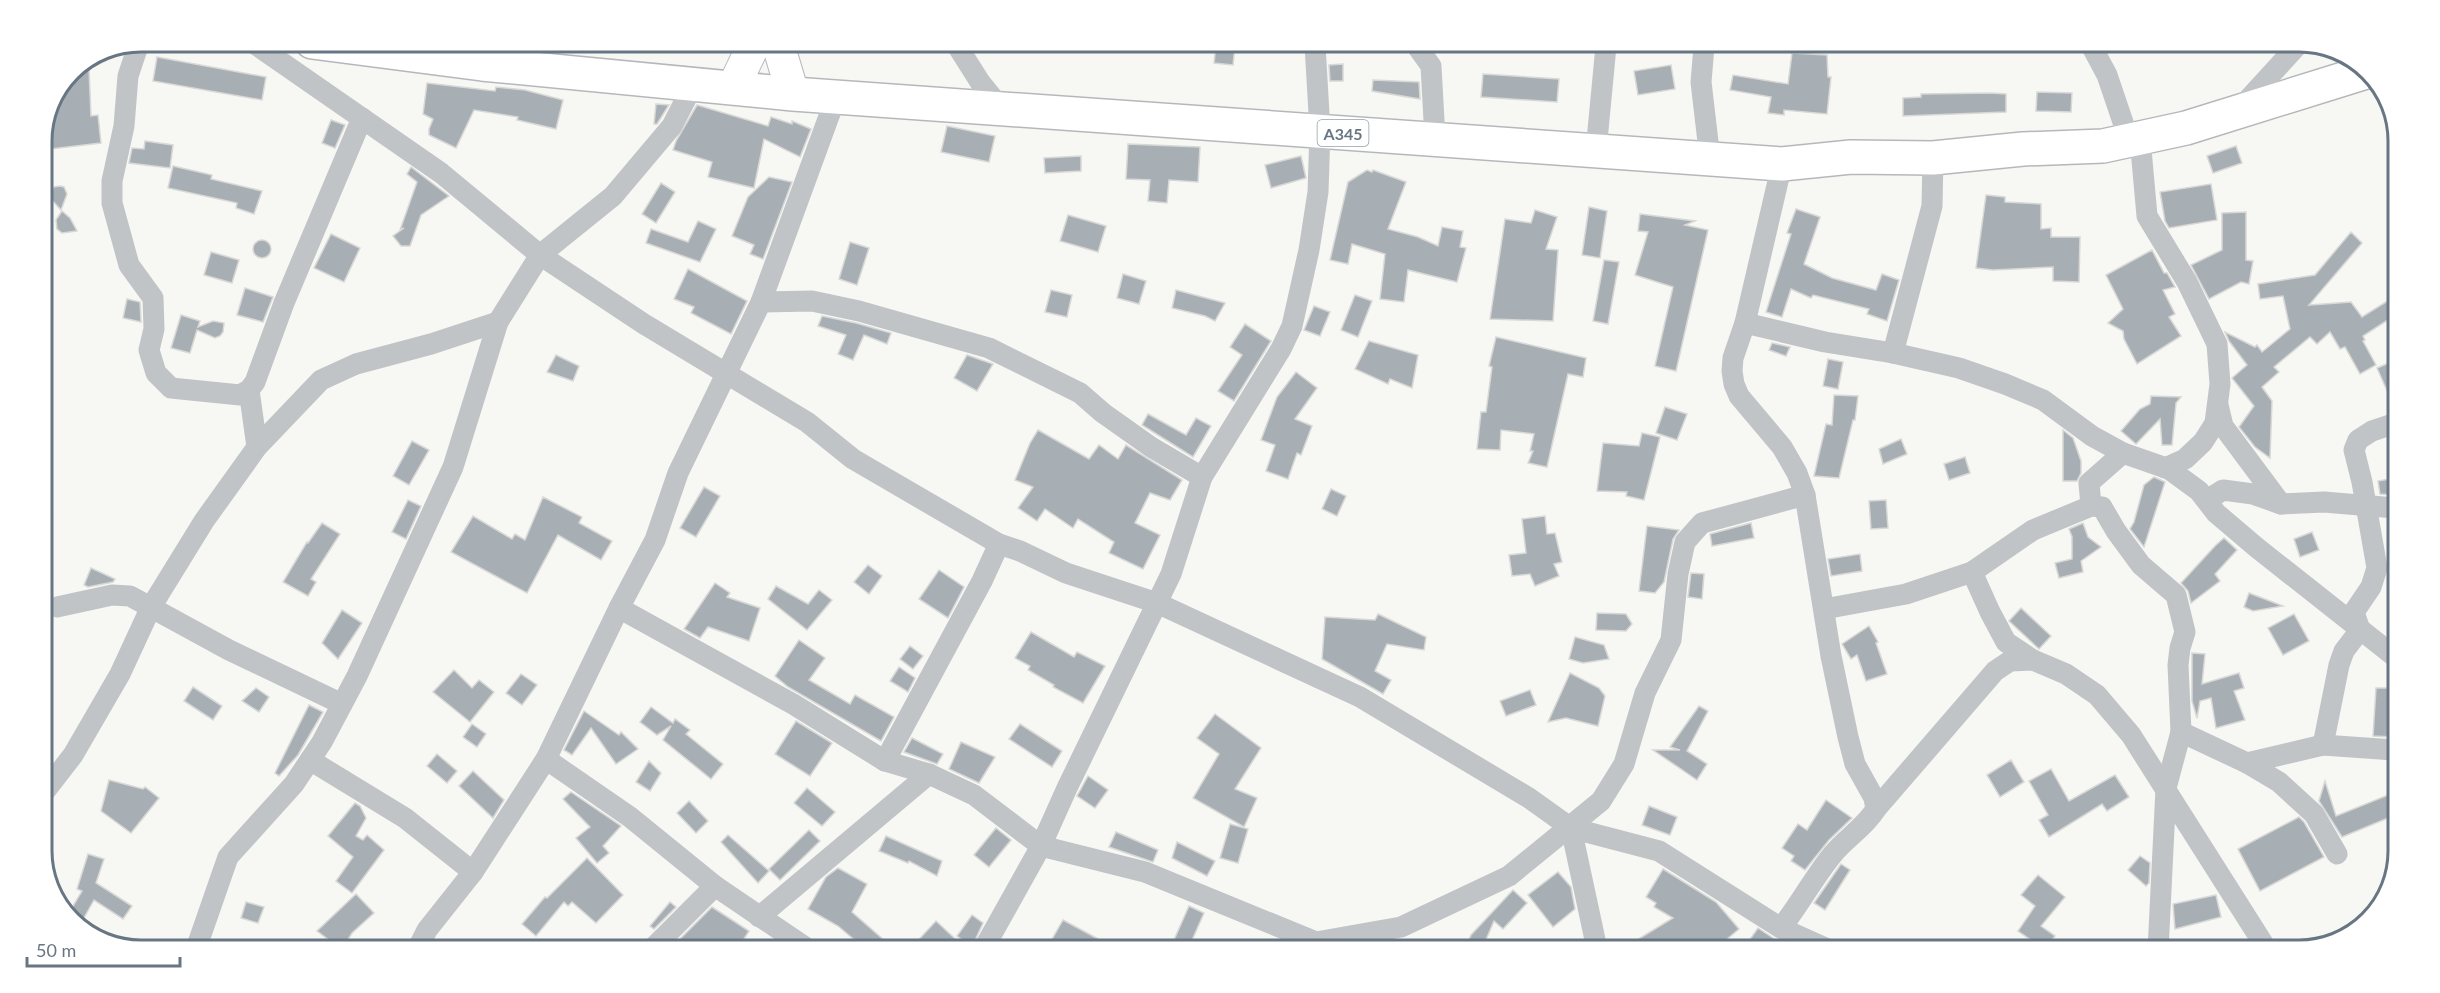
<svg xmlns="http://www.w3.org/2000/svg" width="2440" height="993" font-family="Lato,sans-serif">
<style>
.building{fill:#a8afb4;stroke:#d8d8d6;stroke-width:1.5}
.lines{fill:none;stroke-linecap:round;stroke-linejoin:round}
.primary-casing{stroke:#b6b9bd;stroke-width:34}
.trunk-casing{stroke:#b5b8bb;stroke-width:36}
.minor{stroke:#c0c4c7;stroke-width:21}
.primary{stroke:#fff;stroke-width:32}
.trunk{stroke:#fff;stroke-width:33}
.labels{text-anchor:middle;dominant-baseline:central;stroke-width:6;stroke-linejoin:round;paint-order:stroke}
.shield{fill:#fff;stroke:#959fa8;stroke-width:1.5}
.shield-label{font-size:16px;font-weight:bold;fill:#687683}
.rim{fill:none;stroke:#687683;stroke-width:3}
</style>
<rect width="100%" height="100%" fill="#f7f7f4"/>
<g class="building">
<polygon points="1216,45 1235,45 1233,65 1214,63"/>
<polygon points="1792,53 1827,55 1828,77 1831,77 1827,114 1784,110 1784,115 1768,113 1771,97 1730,90 1733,75 1788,84"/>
<polygon points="157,57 266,77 262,100 153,81"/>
<polygon points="1343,64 1343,81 1330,81 1329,65"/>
<polygon points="1671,65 1675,89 1638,95 1634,71"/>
<polygon points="89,69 91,116 98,115 101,143 42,150 42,135 71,71"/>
<polygon points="1483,74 1559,79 1557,102 1481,97"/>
<polygon points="1373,80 1419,82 1420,99 1372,91"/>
<polygon points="427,83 495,91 496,87 525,90 563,100 556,129 517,120 518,117 474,110 456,148 429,135 429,129 433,119 423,114"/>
<polygon points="2037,92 2072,93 2071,112 2036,111"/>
<polygon points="1991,93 2006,94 2006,112 1903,116 1903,98 1921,97 1921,94"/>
<polygon points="656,104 669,105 657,124 654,124"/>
<polygon points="697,105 768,126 771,117 792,124 792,121 811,129 800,157 764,139 754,188 708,177 712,162 673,150 676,141"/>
<polygon points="331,120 345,125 335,148 322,143"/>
<polygon points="947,126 995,136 989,162 941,152"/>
<polygon points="145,141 173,145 170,168 129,163 132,148 144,149"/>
<polygon points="1128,144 1200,147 1198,182 1169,180 1167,203 1148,201 1150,180 1126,179"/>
<polygon points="2236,146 2242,163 2213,173 2207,156"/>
<polygon points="1081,156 1081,171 1045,173 1044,158"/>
<polygon points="1301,156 1306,178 1271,188 1265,165"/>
<polygon points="173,166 212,175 211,179 262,191 254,214 236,208 237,203 168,188"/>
<polygon points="411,167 449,196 421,215 410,246 401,246 393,236 404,228 400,230 417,182 407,174"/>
<polygon points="1367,170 1372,172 1373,170 1406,182 1388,229 1418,237 1438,246 1442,227 1463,231 1460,247 1466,248 1457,282 1408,270 1404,302 1380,299 1385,254 1352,244 1348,264 1330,260 1348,182"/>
<polygon points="769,177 792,182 763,259 750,254 754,245 732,236 748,197"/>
<polygon points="661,183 675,192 656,223 642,214"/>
<polygon points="2211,184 2217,220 2169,228 2165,221 2160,192"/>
<polygon points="60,186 64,187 67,194 61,210 51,199 49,192 54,187"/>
<polygon points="1986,195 2005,197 2005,202 2041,204 2041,229 2051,228 2051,237 2080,237 2079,282 2053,281 2053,267 1993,270 1976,268"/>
<polygon points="1589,207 1607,211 1600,258 1582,255"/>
<polygon points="1796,209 1820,217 1804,264 1832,278 1876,290 1882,274 1899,280 1887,321 1867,314 1869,309 1813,295 1811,298 1791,289 1782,317 1766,312 1791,234 1787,233"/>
<polygon points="1535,210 1557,217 1546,249 1558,250 1553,321 1490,319 1505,219 1531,223"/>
<polygon points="62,211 70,218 77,231 62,233 57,229 56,220"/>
<polygon points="2246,212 2246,260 2253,261 2249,284 2241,282 2209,299 2191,265 2222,250 2222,213"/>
<polygon points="1640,214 1695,221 1685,225 1708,230 1676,371 1655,366 1673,287 1635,275 1648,232 1638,231"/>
<polygon points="1068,215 1106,226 1098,252 1060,241"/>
<polygon points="698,221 716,229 700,262 646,243 651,229 688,242"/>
<polygon points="2351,232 2362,243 2309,305 2351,302 2362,317 2397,295 2397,314 2363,336 2365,340 2363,341 2376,365 2360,374 2345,347 2340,349 2330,332 2317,344 2310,337 2274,367 2279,372 2262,387 2272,401 2270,458 2255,447 2239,427 2254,406 2232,378 2247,365 2229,341 2225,332 2255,347 2257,345 2262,352 2290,329 2283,296 2260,299 2258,284 2315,275"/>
<polygon points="331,234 360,248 344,282 314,268"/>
<circle cx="262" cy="249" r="9"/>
<polygon points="850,242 869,248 857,285 839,279"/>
<polygon points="2152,250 2164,273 2167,273 2175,287 2163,290 2175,314 2169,317 2181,336 2137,364 2124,339 2123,331 2108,323 2123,309 2106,275"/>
<polygon points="211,252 239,260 232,283 204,275"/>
<polygon points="1604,260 1619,262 1608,324 1593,321"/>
<polygon points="688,269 747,301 731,334 691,313 694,307 674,299"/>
<polygon points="1123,274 1146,281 1139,304 1117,298"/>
<polygon points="245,288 273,297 263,322 237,315"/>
<polygon points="1051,290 1072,295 1067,317 1045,312"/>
<polygon points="1176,290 1225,303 1215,321 1205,316 1172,308"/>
<polygon points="1355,295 1372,301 1358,337 1341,330"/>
<polygon points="127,299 140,302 141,322 123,318"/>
<polygon points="1314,306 1330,312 1320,336 1304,330"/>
<polygon points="181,315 200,321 198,327 213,321 224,323 223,332 220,336 215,338 197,330 190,353 171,348"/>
<polygon points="822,316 856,323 891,333 887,344 864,335 853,360 838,354 846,335 818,326"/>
<polygon points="1245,324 1271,341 1234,401 1218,391 1242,355 1230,347"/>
<polygon points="1496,337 1586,358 1583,377 1568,374 1547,467 1528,463 1533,451 1530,451 1534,434 1501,430 1500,450 1477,449 1481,412 1486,412 1492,367 1489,366"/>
<polygon points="1369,341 1418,355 1412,388 1390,379 1388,384 1355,369"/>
<polygon points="1772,343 1790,347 1786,356 1769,350"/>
<polygon points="556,355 579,366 573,381 547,372"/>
<polygon points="967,355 993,364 977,391 954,378"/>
<polygon points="1828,359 1843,362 1838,389 1823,386"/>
<polygon points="2396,360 2396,411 2377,368"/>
<polygon points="1296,372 1317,388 1295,419 1312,426 1301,455 1297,453 1288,479 1266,471 1275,445 1261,440 1277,397"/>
<polygon points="1834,395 1858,396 1855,420 1853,420 1839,478 1814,476 1826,424 1832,425"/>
<polygon points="2151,396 2181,397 2176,403 2172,445 2162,445 2160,419 2136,444 2121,431 2140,409 2150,404"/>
<polygon points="1665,407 1687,414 1677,440 1656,433"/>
<polygon points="1148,414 1186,435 1196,418 1211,426 1193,457 1142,425"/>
<polygon points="1038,430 1089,459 1099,445 1118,459 1126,445 1182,480 1170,500 1150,493 1135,523 1160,535 1143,569 1109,553 1114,542 1078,519 1073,528 1045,509 1037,521 1018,508 1033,487 1015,480 1030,443"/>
<polygon points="2063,430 2073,438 2081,461 2081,473 2077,481 2063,481"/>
<polygon points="1642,433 1660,437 1644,500 1626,496 1627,492 1597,491 1603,443 1639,446"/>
<polygon points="1901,439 1907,454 1883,464 1879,449"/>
<polygon points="412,441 429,450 409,485 393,476"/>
<polygon points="1965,457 1970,473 1949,480 1944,464"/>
<polygon points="2154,477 2165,482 2144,547 2130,529 2134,522 2144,485"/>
<polygon points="2395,478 2395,495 2380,494 2378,481"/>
<polygon points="704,487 720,496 696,537 680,528"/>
<polygon points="1331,489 1346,496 1337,516 1322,509"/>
<polygon points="543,497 582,517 579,523 612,541 601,560 558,535 527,593 451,552 473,516 512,539 515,534 525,540"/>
<polygon points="408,500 421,506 406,539 392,532"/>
<polygon points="1886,500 1888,528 1871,529 1869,501"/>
<polygon points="1545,516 1547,534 1555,533 1562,562 1554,564 1559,576 1535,586 1530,574 1512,576 1509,555 1526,553 1522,519"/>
<polygon points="322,523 340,534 311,579 316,582 308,596 283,582 307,542 308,543"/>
<polygon points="1751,523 1754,538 1712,546 1710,534"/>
<polygon points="2083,523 2088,537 2101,547 2081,561 2083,572 2059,578 2055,563 2072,559 2072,537 2069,529"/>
<polygon points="1647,526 1679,530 1673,539 1664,582 1655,593 1639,591"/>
<polygon points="2312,532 2319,550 2300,557 2294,539"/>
<polygon points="2224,538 2237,550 2215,574 2220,581 2191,603 2188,591 2181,583 2215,546"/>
<polygon points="1860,554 1862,571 1831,576 1828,559"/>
<polygon points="868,565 882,576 869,594 854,582"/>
<polygon points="91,568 115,579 113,582 88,587 84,585"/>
<polygon points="939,570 964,587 948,618 919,599"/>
<polygon points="1691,573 1704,574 1702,599 1688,597"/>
<polygon points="715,583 730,593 727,597 760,608 749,641 708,627 700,638 684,629"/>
<polygon points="776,586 808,604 819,590 832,600 807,630 768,599"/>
<polygon points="2249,593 2283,606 2253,611 2244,607"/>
<polygon points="2021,608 2051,636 2039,649 2009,621"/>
<polygon points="342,610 362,623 338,659 322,643"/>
<polygon points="1597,613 1626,614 1632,624 1626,631 1596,630"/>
<polygon points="1378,614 1426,637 1424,650 1387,644 1375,671 1391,680 1383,694 1322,659 1325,617 1375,620"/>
<polygon points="2294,614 2309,641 2283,655 2268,628"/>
<polygon points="1869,626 1878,642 1876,643 1887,674 1866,681 1857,655 1851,659 1842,644"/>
<polygon points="1031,632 1074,657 1077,652 1105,666 1083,703 1053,687 1054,685 1028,670 1030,666 1015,658"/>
<polygon points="1575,637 1604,645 1609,659 1583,663 1569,659"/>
<polygon points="799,640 825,658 809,680 850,704 855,695 894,717 881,741 788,687 775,676"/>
<polygon points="910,646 923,656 913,669 900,659"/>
<polygon points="2192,653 2205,654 2202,684 2239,673 2244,688 2234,691 2245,720 2216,728 2211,698 2200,701 2197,718 2192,701"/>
<polygon points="899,667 915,678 908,692 890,681"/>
<polygon points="454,670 472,688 479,680 494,692 470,722 433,692"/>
<polygon points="1570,673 1599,688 1605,696 1598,726 1566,718 1548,722"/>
<polygon points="521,674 537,685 522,705 506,693"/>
<polygon points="193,687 222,706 213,720 184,701"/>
<polygon points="256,688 269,697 259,712 242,701"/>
<polygon points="2376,688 2394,688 2394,737 2373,736"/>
<polygon points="1530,690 1536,705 1506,716 1500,701"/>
<polygon points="309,705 323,712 298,755 279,776 275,773"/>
<polygon points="1699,706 1708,711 1687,751 1707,764 1697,780 1653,750 1680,750 1670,747"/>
<polygon points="651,707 673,723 675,719 690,730 686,734 723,764 711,779 663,740 671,726 657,735 640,722"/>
<polygon points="584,711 619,735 621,732 638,749 616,764 591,728 572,755 564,750"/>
<polygon points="1215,714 1261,748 1235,789 1257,798 1244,827 1193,798 1219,754 1197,738"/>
<polygon points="796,721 832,743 810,776 775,754"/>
<polygon points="472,724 486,734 477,747 463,737"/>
<polygon points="1020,724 1062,751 1052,767 1009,739"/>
<polygon points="912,738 943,754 937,764 904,752"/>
<polygon points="961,742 995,757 979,783 949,769"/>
<polygon points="437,754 457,771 447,783 427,766"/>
<polygon points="2011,760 2024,782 2000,797 1987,775"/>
<polygon points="649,761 661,773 650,791 636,782"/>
<polygon points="2051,769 2069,801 2115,775 2129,797 2107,811 2102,804 2049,837 2039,820 2048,815 2029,781"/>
<polygon points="473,771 504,800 493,818 459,786"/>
<polygon points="1088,776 1108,790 1095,808 1077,796"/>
<polygon points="109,780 143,789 145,787 159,798 131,833 101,811"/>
<polygon points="2325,781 2336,816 2393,793 2393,816 2342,837 2319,801"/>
<polygon points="807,788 835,812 822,826 794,803"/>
<polygon points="571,792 621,826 603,846 609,853 597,863 576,838 590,827 563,799"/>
<polygon points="1826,800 1852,818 1829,840 1805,870 1791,861 1794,856 1782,848 1798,824 1807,830"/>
<polygon points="689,801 708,821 696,833 677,813"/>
<polygon points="355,803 360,806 366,818 356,836 363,840 367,835 384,850 352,893 336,881 353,857 328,836"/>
<polygon points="1649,806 1677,817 1670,835 1642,825"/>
<polygon points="2299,817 2304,822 2324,857 2260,891 2238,849"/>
<polygon points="1230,824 1248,829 1238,863 1220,858"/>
<polygon points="996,828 1011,840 989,867 974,855"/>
<polygon points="809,830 820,841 780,880 769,869"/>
<polygon points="1116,832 1158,850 1153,862 1109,847"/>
<polygon points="728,835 769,871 758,883 721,842"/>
<polygon points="886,836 942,861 937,876 909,861 908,863 879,851"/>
<polygon points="1177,842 1215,861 1207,876 1172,858"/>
<polygon points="88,854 104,859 96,883 132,906 123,919 94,900 80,925 67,916 82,891 77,889"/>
<polygon points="2140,856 2150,863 2149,883 2146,886 2128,870"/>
<polygon points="587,858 623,895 596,923 572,902 568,906 564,902 536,936 522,924 545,897 547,898"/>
<polygon points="1841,864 1850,870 1825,910 1814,903"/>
<polygon points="838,868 867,884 852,912 893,948 863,947 838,926 808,909 826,877"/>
<polygon points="1663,869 1716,902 1739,929 1714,950 1622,949 1673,918 1654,907 1656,903 1646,897"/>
<polygon points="1558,872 1571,887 1575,909 1553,927 1528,895"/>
<polygon points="2038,875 2065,897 2041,926 2055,936 2045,950 2018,931 2035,906 2021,895"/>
<polygon points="1513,890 1527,903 1503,929 1494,921 1482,949 1465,949 1471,935"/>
<polygon points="356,894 374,913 352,933 344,946 337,946 317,931"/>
<polygon points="2216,895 2221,917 2175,929 2173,904"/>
<polygon points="246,902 264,907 258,923 241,918"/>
<polygon points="670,902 676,907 654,929 650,926"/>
<polygon points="1189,906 1204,913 1189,947 1174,940"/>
<polygon points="712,907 749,931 739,947 680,947 675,944"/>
<polygon points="972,915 983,923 972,947 957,936"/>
<polygon points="1063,920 1115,948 1047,948"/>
<polygon points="936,921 965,948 911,948"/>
<polygon points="1758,928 1770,936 1790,950 1758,950 1748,942"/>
</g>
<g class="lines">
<g class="primary-casing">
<g id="primary">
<polyline points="778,44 793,94"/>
<polyline points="733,88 754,44"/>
</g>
</g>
<g class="trunk-casing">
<polyline id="trunk" points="312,42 482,64 793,94 1782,164 1851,157 1933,158 2023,149 2103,146 2186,128 2366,72"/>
</g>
<g class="minor">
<polyline points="252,42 441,173 540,255 644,324 807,422 853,459 999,544 1020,551 1066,573 1157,603 1360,697 1529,798 1571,828 1597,949"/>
<polyline points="139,43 128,76 124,126 112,181 112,203 129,265 153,298 154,329 149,350 156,373 171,388 240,395 249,390 255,382 284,303 362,118"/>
<polyline points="482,43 482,64"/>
<polyline points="956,44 980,82 1001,108"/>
<polyline points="1416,45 1431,66 1435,139"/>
<polyline points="1704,46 1701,82 1710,159"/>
<polyline points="2092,47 2107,75 2129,140"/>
<polyline points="2242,106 2296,47"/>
<polyline points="2140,138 2147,216 2187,282 2217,344 2220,384 2215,423 2203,442 2185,459 2165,468"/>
<polyline points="1596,151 1606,46"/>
<polyline points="761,302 812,301 859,311 989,348 1080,393 1103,413 1151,447 1202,477"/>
<polyline points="1745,323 1825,342 1893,353 1959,368 2005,384 2043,400 2092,436 2123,453 2169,469 2199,491 2216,513 2256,547 2394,656"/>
<polyline points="1893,353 1932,206 1933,158"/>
<polyline points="249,390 257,447"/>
<polyline points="2218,405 2223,426 2281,504"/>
<polyline points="2207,500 2223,490 2253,494 2281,504 2324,502 2395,508"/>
<polyline points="2091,506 2089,483 2123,453"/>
<polyline points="1972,572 1990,612 2006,642 2033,660 2066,674 2097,695 2131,735 2268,951"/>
<polyline points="57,607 112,595 130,596 229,650 342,704"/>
<polyline points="619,608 793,704 885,761 929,774 974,795 1041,846 1145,872 1316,942 1401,927 1509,876 1601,801 1624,764 1645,693 1671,640 1678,574 1685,542 1702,523 1805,495"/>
<polyline points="1824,609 1906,594 1972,572 2033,530 2091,506 2102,507 2116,531 2141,565 2176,595 2185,632 2180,648 2178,665 2181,732 2166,788 2158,951"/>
<polyline points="2360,630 2354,612 2371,587 2377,568 2362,482 2354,450 2358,440 2372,431 2396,423"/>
<polyline points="2181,732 2247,763 2323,745 2394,750"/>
<polyline points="2323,745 2339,665 2344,651 2360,630"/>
<polyline points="546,759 630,817 715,886 805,947"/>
<polyline points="310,760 405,818 473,872"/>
<polyline points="885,761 982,581 999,544"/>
<polyline points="2247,763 2279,782 2314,814 2337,854"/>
<polyline points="42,795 73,755 120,674 151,607 204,521 257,447 321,380 356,364 431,344 498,322"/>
<polyline points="1876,809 1995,671 2010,661 2033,660"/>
<polyline points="1571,828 1659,851 1781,928 1830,950"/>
<polyline points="759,917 929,774"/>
<path d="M1781,928C1800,904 1814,877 1833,854C1846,838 1865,827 1876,809L1874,798L1855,764L1848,737L1831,656L1805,495L1797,473L1782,447L1739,396L1734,384L1732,371L1733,358L1745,323L1782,164"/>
<polyline points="197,946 228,857 294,784 322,742 357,676 453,467 498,322 540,255 613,196 672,126 693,85"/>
<polyline points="419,946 427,930 473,872 546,759 619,608 655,540 678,473 761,302 836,97"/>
<polyline points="654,947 715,886"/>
<polyline points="984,948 1041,846 1067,788 1171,574 1202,477 1281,349 1292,326 1309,250 1318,192 1320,131 1315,45"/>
</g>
<use href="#primary" class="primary"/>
<use href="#trunk" class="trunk"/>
</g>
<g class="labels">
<rect class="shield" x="1317.5" y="120" width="51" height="26" rx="4.5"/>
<g class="shield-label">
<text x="1343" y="133">A345</text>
</g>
</g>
<path d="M0 0H2440V993H0ZM141 52H2299A89 89 0 0 1 2388 141V851A89 89 0 0 1 2299 940H141A89 89 0 0 1 52 851V141A89 89 0 0 1 141 52Z" fill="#fff" fill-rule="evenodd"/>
<path class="rim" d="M141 52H2299A89 89 0 0 1 2388 141V851A89 89 0 0 1 2299 940H141A89 89 0 0 1 52 851V141A89 89 0 0 1 141 52Z"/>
<path d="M27 957v9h153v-9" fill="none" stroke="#687683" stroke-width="3"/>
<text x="36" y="957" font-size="18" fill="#687683" stroke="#ffffff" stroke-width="4.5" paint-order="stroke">50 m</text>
</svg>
